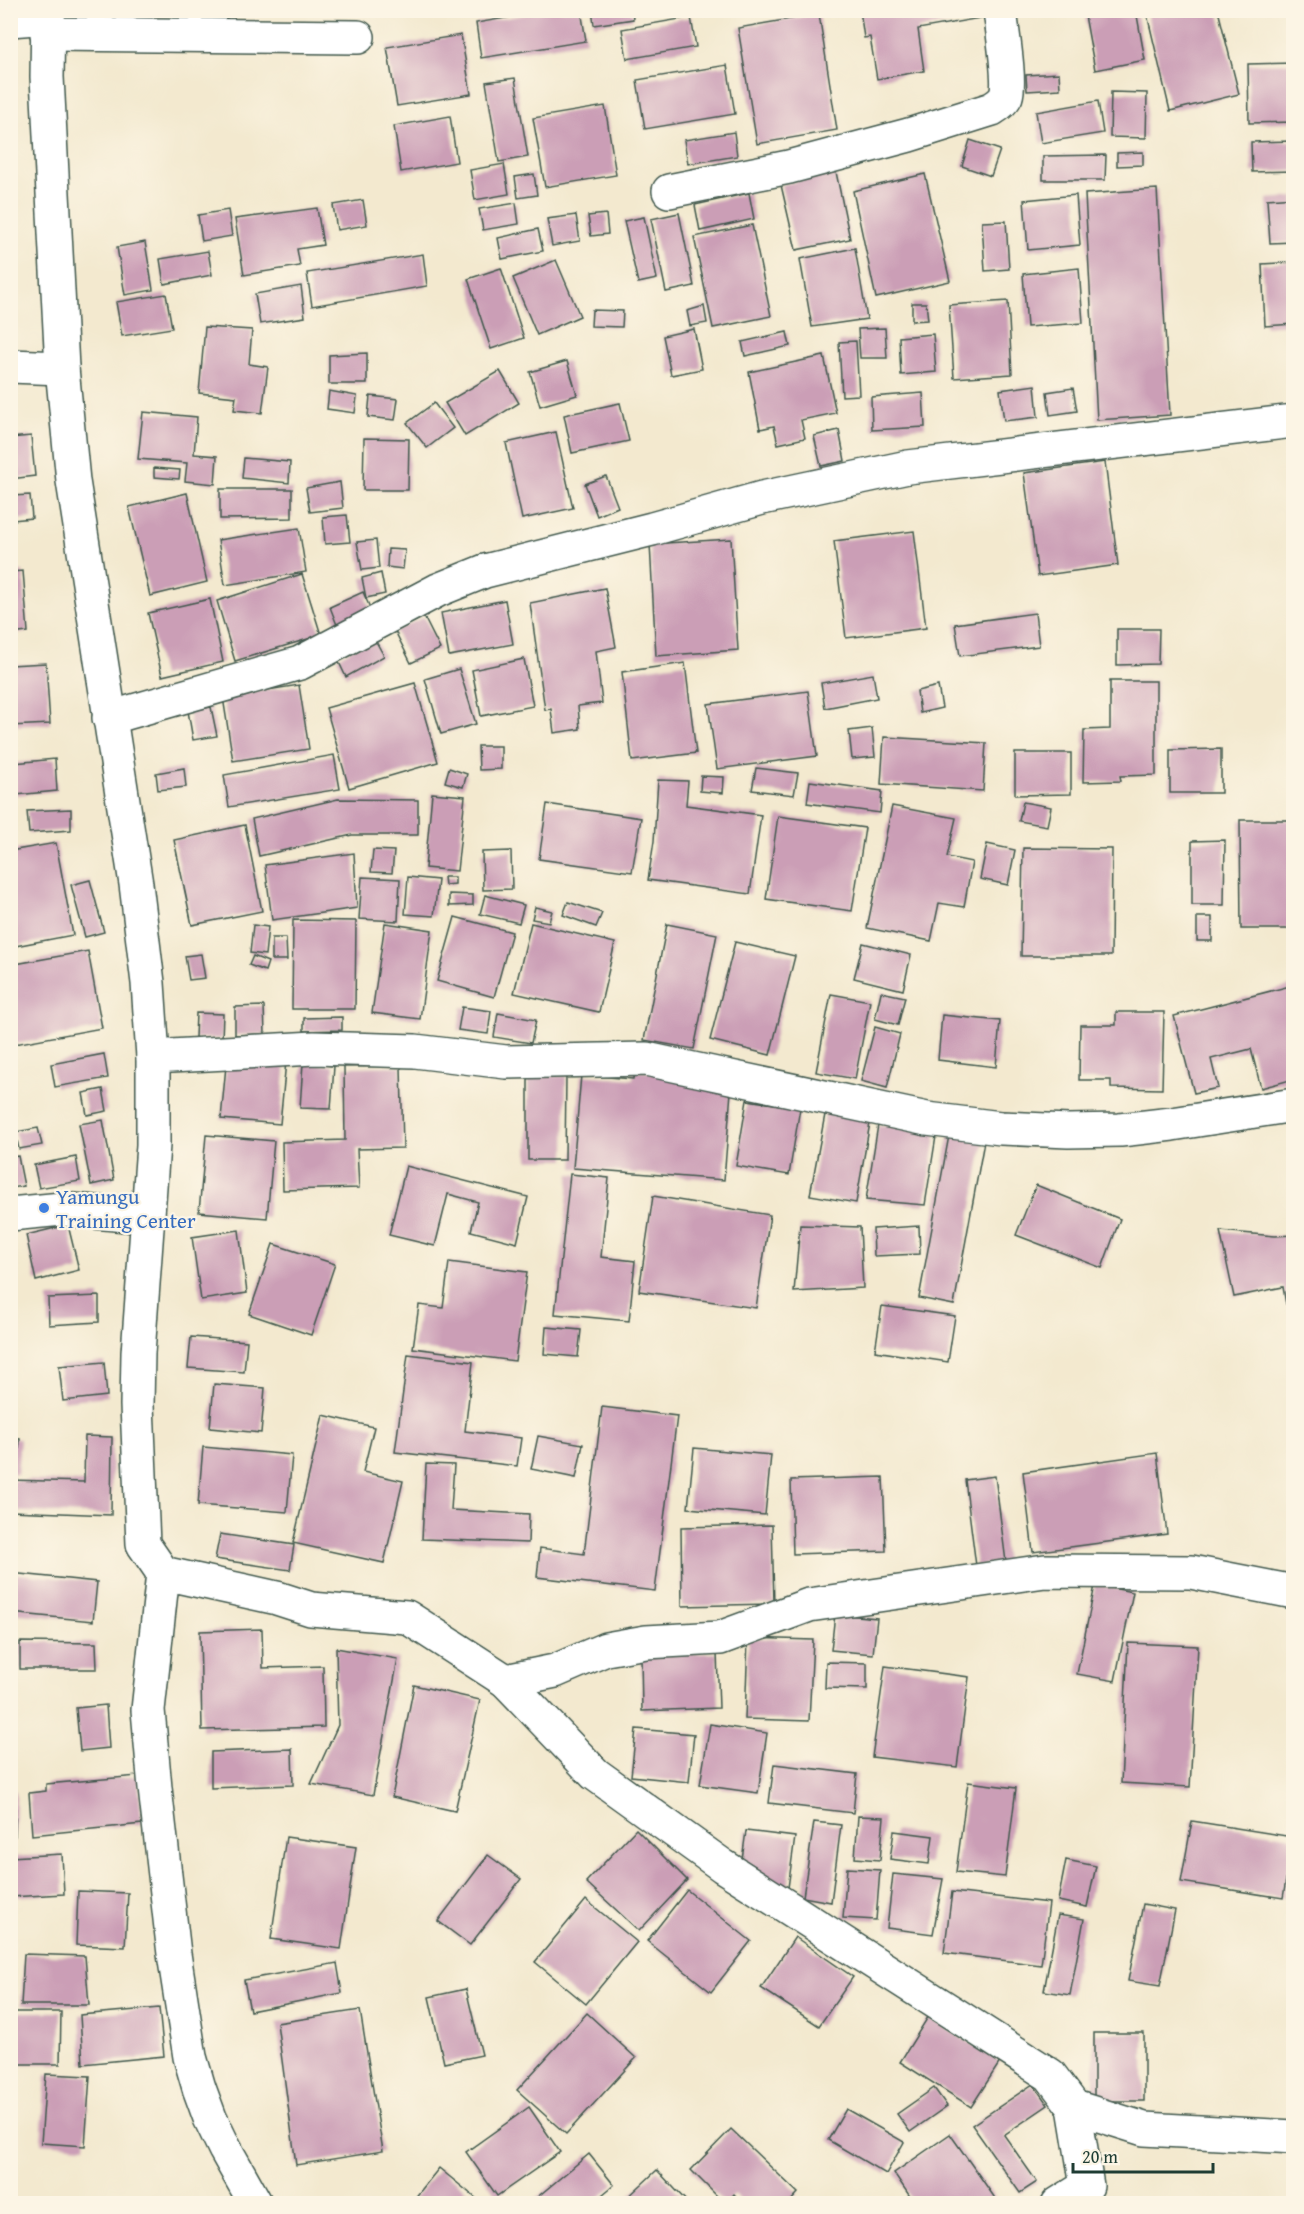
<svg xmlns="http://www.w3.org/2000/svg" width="1304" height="2214" font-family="'Gentium Book Plus',serif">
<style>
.building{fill:#cb9eb6}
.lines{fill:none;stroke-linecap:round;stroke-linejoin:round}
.minor-casing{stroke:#3f574b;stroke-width:36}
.minor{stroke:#fff;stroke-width:33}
.shop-dot{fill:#3f7fe0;stroke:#fcf5e5;stroke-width:2}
.labels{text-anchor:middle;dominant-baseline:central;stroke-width:4.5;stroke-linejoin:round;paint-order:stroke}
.shop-label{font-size:21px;fill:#366cbe;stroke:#fcf5e5;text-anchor:start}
</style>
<rect width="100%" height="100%" fill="#fcf5e5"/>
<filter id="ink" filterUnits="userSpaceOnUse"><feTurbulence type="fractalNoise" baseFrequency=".0167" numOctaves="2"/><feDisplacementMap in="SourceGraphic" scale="12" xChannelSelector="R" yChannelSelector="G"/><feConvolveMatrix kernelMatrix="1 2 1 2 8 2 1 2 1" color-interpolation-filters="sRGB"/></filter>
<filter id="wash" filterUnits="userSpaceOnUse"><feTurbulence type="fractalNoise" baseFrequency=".008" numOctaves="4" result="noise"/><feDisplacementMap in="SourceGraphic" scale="24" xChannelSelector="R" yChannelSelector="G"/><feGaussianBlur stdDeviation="1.35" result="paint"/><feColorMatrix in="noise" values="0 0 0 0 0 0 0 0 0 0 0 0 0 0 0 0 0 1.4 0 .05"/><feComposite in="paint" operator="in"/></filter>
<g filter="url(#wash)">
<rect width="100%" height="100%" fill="#f3e9cf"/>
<g id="blocks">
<g class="building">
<polygon points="551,10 581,10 586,41 481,58 476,23"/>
<polygon points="592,10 632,10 633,19 594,25"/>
<polygon points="860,10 985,10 986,17 918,29 924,71 877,79 870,37 864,38"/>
<polygon points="1084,10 1136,10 1145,60 1095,70"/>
<polygon points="1146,10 1218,10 1239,94 1170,111"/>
<polygon points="1289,10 1294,10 1294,30 1288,29"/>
<polygon points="819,14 837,130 757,144 738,28"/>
<polygon points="691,17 696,47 627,59 622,29"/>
<polygon points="461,35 471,94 397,106 387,47"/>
<polygon points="1294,63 1294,122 1249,123 1248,64"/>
<polygon points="727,65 735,114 645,129 637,80"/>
<polygon points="1059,73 1060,89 1027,91 1026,75"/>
<polygon points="515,78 528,157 499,162 486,82"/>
<polygon points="1111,92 1147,93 1146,138 1110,137"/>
<polygon points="1098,101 1103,133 1041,143 1036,112"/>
<polygon points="605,106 616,175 545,187 533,118"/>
<polygon points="450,116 457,162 401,172 394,126"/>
<polygon points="734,132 737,156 688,164 684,140"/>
<polygon points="970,140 1000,150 991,176 962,166"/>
<polygon points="1294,141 1294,171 1252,172 1251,142"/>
<polygon points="1143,152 1143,165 1117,166 1117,153"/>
<polygon points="1106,155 1105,180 1043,180 1043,156"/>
<polygon points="504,164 509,194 475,200 470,170"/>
<polygon points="836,172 850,239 796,250 781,185"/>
<polygon points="534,174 537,195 518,198 515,177"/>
<polygon points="925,174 950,281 876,298 853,191"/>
<polygon points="1157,189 1170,415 1097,420 1085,194"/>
<polygon points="749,193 754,219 700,231 695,205"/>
<polygon points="1076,195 1080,245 1028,250 1024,200"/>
<polygon points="1294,197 1294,242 1270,243 1267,199"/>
<polygon points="363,200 367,225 337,230 333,205"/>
<polygon points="516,203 519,224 483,230 479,209"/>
<polygon points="317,208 323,245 297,249 300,266 244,275 235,219"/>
<polygon points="228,210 232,236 202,241 198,215"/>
<polygon points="679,213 694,286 666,292 651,219"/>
<polygon points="606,214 608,234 591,236 588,216"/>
<polygon points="576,215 580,241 552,246 547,219"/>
<polygon points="644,217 657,279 638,283 624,221"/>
<polygon points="1006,221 1009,269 985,271 982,222"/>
<polygon points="752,225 771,316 713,328 694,237"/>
<polygon points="538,229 543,251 502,259 498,238"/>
<polygon points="145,242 153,290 125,295 117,247"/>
<polygon points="855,248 867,319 812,327 800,259"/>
<polygon points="208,251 212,275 164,284 160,259"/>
<polygon points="423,254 427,286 312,306 307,273"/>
<polygon points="556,260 580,316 537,335 513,278"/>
<polygon points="1294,262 1294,324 1265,326 1262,264"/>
<polygon points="501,268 524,338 491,349 468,279"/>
<polygon points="1079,268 1083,323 1027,327 1023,274"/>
<polygon points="301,286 305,317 260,324 255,294"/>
<polygon points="166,294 172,328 122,336 116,302"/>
<polygon points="1008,301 1012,374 954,378 949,305"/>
<polygon points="912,303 926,303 928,320 912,321"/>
<polygon points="704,306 707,323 690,326 687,311"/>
<polygon points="592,310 623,311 622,327 591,326"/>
<polygon points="205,327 252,330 249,364 268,367 262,413 234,410 236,397 199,393"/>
<polygon points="885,328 887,358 860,358 858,329"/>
<polygon points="694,329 702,369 671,375 663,336"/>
<polygon points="787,332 790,346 745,356 742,342"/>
<polygon points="933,334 936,372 901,375 899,337"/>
<polygon points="856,341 859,395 842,396 839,342"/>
<polygon points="367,353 367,384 329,384 329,355"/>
<polygon points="824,356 836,413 801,420 805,438 778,444 774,426 760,429 749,372"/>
<polygon points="567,361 577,395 540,406 530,372"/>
<polygon points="500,371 519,403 465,436 445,403"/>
<polygon points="1035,385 1038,417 1004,421 1000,390"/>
<polygon points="1073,388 1077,411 1050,415 1047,392"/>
<polygon points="329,391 357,396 355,413 327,409"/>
<polygon points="923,393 925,427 872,430 871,397"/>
<polygon points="370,396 398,399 395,420 368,417"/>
<polygon points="434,403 453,428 427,448 407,423"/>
<polygon points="620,403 629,441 572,453 564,415"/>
<polygon points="143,412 197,417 194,454 217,456 215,484 185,481 187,463 138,459"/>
<polygon points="839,430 845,461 821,466 814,436"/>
<polygon points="556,432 573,508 522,519 506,443"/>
<polygon points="31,436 35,476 10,479 10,438"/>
<polygon points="364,438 409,439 408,490 363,490"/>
<polygon points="244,458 290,462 289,483 242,478"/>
<polygon points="1105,462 1118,565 1038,576 1024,473"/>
<polygon points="154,468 180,470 179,479 154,477"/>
<polygon points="606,476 618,507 597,516 585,484"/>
<polygon points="340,482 343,508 310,512 306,488"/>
<polygon points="220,489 292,489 292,518 220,519"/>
<polygon points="187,493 207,582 150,596 129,507"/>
<polygon points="30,495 32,518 13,520 12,496"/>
<polygon points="347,515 350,542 325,544 323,517"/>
<polygon points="299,528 306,572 225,585 218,540"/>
<polygon points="914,531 926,628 846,638 834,541"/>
<polygon points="731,539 738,650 656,656 650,544"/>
<polygon points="376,540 379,568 362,570 357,542"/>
<polygon points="388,549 405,550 403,569 387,567"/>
<polygon points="23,571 28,632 10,634 10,572"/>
<polygon points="381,573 385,594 366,598 362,578"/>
<polygon points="302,574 321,635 235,661 217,601"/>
<polygon points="605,588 616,647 596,651 602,703 578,706 580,729 554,733 551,709 545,710 530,603"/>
<polygon points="363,592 371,610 337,625 330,607"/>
<polygon points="210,599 223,662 162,676 148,613"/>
<polygon points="505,600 513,644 449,656 441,613"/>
<polygon points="1035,613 1039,646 960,656 955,624"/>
<polygon points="424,617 440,649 411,663 395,631"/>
<polygon points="1117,629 1159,629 1158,664 1117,665"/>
<polygon points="374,638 384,656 346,677 337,658"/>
<polygon points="524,659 533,706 481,716 472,670"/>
<polygon points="46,663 50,724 10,726 10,665"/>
<polygon points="685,663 696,753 632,761 622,672"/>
<polygon points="459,669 476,724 441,734 425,679"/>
<polygon points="873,674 877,698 825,708 821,683"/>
<polygon points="1110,681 1156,681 1156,775 1120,776 1121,781 1083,782 1084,730 1110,729"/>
<polygon points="415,683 438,762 349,788 326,708"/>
<polygon points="299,685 309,749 233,761 223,697"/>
<polygon points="938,686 942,708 920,713 917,691"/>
<polygon points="808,691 817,756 717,769 708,704"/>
<polygon points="211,707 217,736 193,740 188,711"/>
<polygon points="872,728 875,757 852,759 849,731"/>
<polygon points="884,737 986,743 983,791 881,784"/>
<polygon points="478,746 501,746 501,769 479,770"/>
<polygon points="1221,749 1221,793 1170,793 1170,750"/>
<polygon points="1015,753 1071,753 1071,794 1015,795"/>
<polygon points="334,755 340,789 229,807 224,775"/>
<polygon points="55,759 57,791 16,795 14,763"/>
<polygon points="184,768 186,787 158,790 156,773"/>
<polygon points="449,768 467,774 463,787 445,782"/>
<polygon points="756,768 798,773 794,795 752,790"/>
<polygon points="701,776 724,777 723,793 700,791"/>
<polygon points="658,780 688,781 686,805 761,815 750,894 648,880 654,841"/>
<polygon points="810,781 882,791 880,813 807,803"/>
<polygon points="432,793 465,796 457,871 425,868"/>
<polygon points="338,799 418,800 418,835 352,835 259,856 252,819"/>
<polygon points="1023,802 1051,807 1047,826 1019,821"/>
<polygon points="547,804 641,818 632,872 539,859"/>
<polygon points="892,806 956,818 947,857 972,862 964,907 939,903 931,941 867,928"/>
<polygon points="71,809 71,830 29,833 27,811"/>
<polygon points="778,816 865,828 852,911 766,899"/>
<polygon points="1240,820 1294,820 1294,929 1241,929"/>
<polygon points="245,825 262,911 192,925 174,840"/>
<polygon points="1225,840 1224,905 1192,905 1192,841"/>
<polygon points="56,843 73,935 10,947 10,851"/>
<polygon points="987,844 1015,850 1008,885 980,879"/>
<polygon points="1023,848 1112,849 1111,956 1021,956"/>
<polygon points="373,850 394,851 392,873 371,872"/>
<polygon points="511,851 512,889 483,890 482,852"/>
<polygon points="354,853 357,908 272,920 265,865"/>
<polygon points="362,877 400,879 398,921 359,919"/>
<polygon points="408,877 438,880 434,916 405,914"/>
<polygon points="444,877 455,877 455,884 445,885"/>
<polygon points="90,880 104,932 85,937 71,885"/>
<polygon points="449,894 473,895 473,905 449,906"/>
<polygon points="485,895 524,905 519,923 480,914"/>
<polygon points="568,902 602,913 596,927 563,915"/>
<polygon points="535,907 552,911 549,922 532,919"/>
<polygon points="455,917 512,932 494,997 437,981"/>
<rect x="1197" y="917" width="15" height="24"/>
<polygon points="293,920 356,921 355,1009 292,1009"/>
<polygon points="385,923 432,930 420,1019 372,1013"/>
<polygon points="531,923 615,943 599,1012 514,993"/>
<polygon points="667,924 717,934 694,1049 644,1040"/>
<polygon points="253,925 268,927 265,955 250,953"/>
<polygon points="272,938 286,938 287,960 272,960"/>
<polygon points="735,942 795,956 770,1055 710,1040"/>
<polygon points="863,943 911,955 903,990 854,978"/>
<polygon points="88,951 102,1028 15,1044 10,1019 10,965"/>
<polygon points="201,954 205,978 189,980 185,956"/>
<polygon points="253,956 268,962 265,971 249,965"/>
<polygon points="1294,985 1294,1079 1261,1088 1251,1049 1211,1059 1218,1088 1194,1093 1174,1016"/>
<polygon points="881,992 905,997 898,1025 875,1019"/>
<polygon points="831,994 870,1001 855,1079 816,1072"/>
<polygon points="264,1006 265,1034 235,1035 235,1007"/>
<polygon points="462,1007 491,1011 488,1034 458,1030"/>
<polygon points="1116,1012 1164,1012 1162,1089 1111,1088 1111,1080 1079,1080 1080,1025 1116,1025"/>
<polygon points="196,1013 223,1014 222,1039 195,1038"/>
<polygon points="498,1013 536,1020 531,1043 494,1037"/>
<polygon points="942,1015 1000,1021 996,1067 938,1060"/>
<polygon points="342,1017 342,1030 304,1031 304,1018"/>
<polygon points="875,1027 900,1034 887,1088 861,1081"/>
<polygon points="104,1054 108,1078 55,1087 51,1064"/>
<polygon points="227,1055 286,1061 280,1124 221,1119"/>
<polygon points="303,1063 334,1066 331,1109 300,1108"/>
<polygon points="401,1066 403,1148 357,1149 359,1188 283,1190 282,1142 345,1140 344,1067"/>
<polygon points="634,1071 732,1079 724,1180 573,1168 581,1075 633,1079"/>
<polygon points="528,1076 566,1076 565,1160 528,1160"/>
<polygon points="103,1089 107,1111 87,1115 83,1093"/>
<polygon points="747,1100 800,1108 789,1175 736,1166"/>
<polygon points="826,1109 871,1117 856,1203 810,1195"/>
<polygon points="103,1120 114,1180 91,1185 79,1124"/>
<polygon points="878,1125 937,1130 925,1205 866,1200"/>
<polygon points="38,1128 42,1145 19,1149 15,1132"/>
<polygon points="950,1130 985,1136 954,1305 919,1298"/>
<polygon points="206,1135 274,1141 267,1218 199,1212"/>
<polygon points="18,1156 24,1186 10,1188 10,1157"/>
<polygon points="76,1157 80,1181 39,1188 34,1165"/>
<polygon points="406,1166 528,1197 517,1243 471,1231 478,1202 448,1194 435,1246 389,1235"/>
<polygon points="570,1174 609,1178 601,1257 635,1261 629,1321 555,1314"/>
<polygon points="1036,1185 1120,1219 1102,1268 1016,1235"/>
<polygon points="653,1196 770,1215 756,1308 639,1291"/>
<polygon points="68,1225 79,1270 36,1281 26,1235"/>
<polygon points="800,1225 860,1227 863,1288 794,1292"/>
<polygon points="919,1226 920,1254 874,1256 873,1229"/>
<polygon points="239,1230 247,1293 201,1300 192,1237"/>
<polygon points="1220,1231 1275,1236 1294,1235 1294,1304 1286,1304 1283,1287 1234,1297"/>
<polygon points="273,1244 335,1264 311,1335 249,1314"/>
<polygon points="449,1262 527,1272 515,1361 413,1348 419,1305 443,1308"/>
<polygon points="99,1296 99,1322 49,1325 48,1298"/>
<polygon points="882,1306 955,1316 948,1362 875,1351"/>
<polygon points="546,1327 581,1330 578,1357 544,1354"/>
<polygon points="191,1337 247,1341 244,1372 188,1368"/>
<polygon points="408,1354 473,1362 465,1431 521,1438 517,1466 395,1452"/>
<polygon points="104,1362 107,1396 63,1401 59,1366"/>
<polygon points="214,1384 265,1388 261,1433 210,1428"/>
<polygon points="602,1407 677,1416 655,1591 537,1577 540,1548 584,1554"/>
<polygon points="323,1415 374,1427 363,1472 403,1481 384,1563 293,1543"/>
<polygon points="85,1436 112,1437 111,1515 10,1511 10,1480 84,1482"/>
<polygon points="538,1436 583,1444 576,1478 531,1469"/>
<polygon points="10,1438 20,1439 17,1474 10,1473"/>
<polygon points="203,1447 292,1455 287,1512 198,1505"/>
<polygon points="694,1448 771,1455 765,1515 688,1508"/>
<polygon points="1157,1453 1167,1534 1033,1552 1023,1472"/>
<polygon points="426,1464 454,1465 451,1510 529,1514 528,1543 422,1539"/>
<polygon points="995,1476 1006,1562 976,1566 965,1480"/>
<polygon points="883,1477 886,1551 793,1554 791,1480"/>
<polygon points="772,1525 774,1604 682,1606 681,1527"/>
<polygon points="220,1534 294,1545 290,1570 215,1559"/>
<polygon points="10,1573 97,1582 93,1621 10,1613"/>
<polygon points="1095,1585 1133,1592 1115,1681 1077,1674"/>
<polygon points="835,1614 877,1618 873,1654 831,1650"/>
<polygon points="262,1629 263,1668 323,1666 324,1727 202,1730 200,1631"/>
<polygon points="748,1638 813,1640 809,1721 745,1719"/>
<polygon points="20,1642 96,1643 97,1669 20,1669"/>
<polygon points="1128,1643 1198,1646 1190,1787 1121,1783"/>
<polygon points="336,1648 398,1659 373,1795 311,1784 338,1725"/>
<polygon points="717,1653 719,1708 642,1711 641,1655"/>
<polygon points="826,1662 867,1663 867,1689 825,1688"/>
<polygon points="885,1666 969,1677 957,1767 872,1757"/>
<polygon points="414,1685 480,1700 455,1811 392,1797"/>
<polygon points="106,1705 109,1748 80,1751 76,1708"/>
<polygon points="710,1724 767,1733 758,1793 700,1785"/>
<polygon points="636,1729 694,1734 689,1782 631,1776"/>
<polygon points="292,1749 293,1785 211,1788 211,1752"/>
<polygon points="774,1764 857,1774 853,1813 769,1803"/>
<polygon points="138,1776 142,1824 32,1835 29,1793 46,1791 46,1784"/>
<polygon points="968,1782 1016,1788 1005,1877 956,1872"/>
<polygon points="10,1791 16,1791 15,1836 10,1836"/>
<polygon points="858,1816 884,1817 880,1860 855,1858"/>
<polygon points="1192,1821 1293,1837 1283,1898 1181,1882"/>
<polygon points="814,1822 841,1825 831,1902 803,1897"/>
<polygon points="636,1829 687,1880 639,1931 586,1882"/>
<polygon points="746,1831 795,1837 788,1888 739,1881"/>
<polygon points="894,1831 933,1836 929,1864 890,1859"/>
<polygon points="286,1837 356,1847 341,1949 271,1939"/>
<polygon points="62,1854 64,1894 10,1897 10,1857"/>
<polygon points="488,1855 521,1879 470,1945 438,1921"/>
<polygon points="1066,1860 1096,1866 1087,1907 1058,1901"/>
<polygon points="847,1868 880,1870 876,1920 843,1918"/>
<polygon points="893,1874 943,1879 933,1934 887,1928"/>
<polygon points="687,1890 751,1941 711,1992 647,1941"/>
<polygon points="78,1891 128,1893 125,1947 76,1945"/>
<polygon points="952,1892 1049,1903 1041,1965 944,1953"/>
<polygon points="586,1900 637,1942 586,2004 535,1962"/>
<polygon points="1143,1904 1175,1910 1160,1986 1128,1981"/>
<polygon points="1058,1915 1084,1919 1070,1995 1044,1991"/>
<polygon points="795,1937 853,1977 819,2026 761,1988"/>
<polygon points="24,1954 85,1956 89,2005 21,2005"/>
<polygon points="337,1963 342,1993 250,2011 244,1980"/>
<polygon points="466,1989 482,2055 444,2063 429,1997"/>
<polygon points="159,2008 164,2056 83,2064 80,2015"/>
<polygon points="360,2010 383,2151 296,2165 277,2023"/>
<polygon points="10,2012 61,2012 60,2064 10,2064"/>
<polygon points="587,2013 636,2058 566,2134 517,2090"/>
<polygon points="928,2017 1000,2062 971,2107 900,2062"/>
<rect x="1094" y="2033" width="50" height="68"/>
<polygon points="46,2074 90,2076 85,2146 41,2143"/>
<polygon points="1033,2084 1048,2105 1004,2135 1037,2182 1020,2193 972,2125"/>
<polygon points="934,2088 947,2106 910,2132 897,2114"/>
<polygon points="529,2107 560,2152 497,2196 466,2152"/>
<polygon points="846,2109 904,2142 886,2174 828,2140"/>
<polygon points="731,2129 798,2193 788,2204 743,2204 734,2194 725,2204 691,2170"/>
<polygon points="950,2134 981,2178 999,2204 915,2204 894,2173"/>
<polygon points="589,2154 614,2185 591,2204 529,2204"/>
<polygon points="439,2168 483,2204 410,2204"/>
<polygon points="657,2170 689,2204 630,2204 626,2199"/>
</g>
</g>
</g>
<g filter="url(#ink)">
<use href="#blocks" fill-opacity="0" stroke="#3f574b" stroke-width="1.5"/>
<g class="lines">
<g class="minor-casing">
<g id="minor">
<polyline points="48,10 47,77 62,368 73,481 136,884 148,983 153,1057 153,1145 138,1353 137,1405 143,1544 163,1573 148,1710 155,1788 174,1954 190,2057 199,2088 210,2118 225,2149 256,2204"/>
<polyline points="10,20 48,17"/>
<polyline points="47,34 358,37"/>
<path d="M669,191L789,167L909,135L992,109C997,106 1003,102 1006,96C1011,81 1002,29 1000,10"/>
<polyline points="10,366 62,368"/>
<polyline points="109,718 300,663 438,590 485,571 652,529 762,498 908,467 1294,421"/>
<polyline points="153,1057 314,1048 415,1051 506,1062 646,1059 927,1119 1001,1128 1068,1131 1120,1130 1172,1124 1294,1105"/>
<polyline points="10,1214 62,1209 148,1217"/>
<polyline points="163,1573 277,1598 311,1609 407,1617 506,1681 595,1774 723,1866 1050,2075 1074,2107 1144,2129 1294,2137"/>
<polyline points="506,1681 555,1671 606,1649 646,1642 720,1638 809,1605 1045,1571 1191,1572 1294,1592"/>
<polyline points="1058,2204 1087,2186 1074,2107"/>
</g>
</g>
<use href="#minor" class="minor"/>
</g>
</g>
<circle class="shop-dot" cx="44" cy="1208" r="6"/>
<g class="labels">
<g class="shop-label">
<text x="56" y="1196">Yamungu<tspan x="56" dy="24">Training Center</tspan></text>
</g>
</g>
<rect width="1304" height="2214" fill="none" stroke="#fcf5e5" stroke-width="36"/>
<path d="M1073 2163v9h140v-9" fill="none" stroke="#1f3d34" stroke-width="3"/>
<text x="1082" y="2163" font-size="18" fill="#1f3d34" stroke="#fcf5e5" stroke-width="4.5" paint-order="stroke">20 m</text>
</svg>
